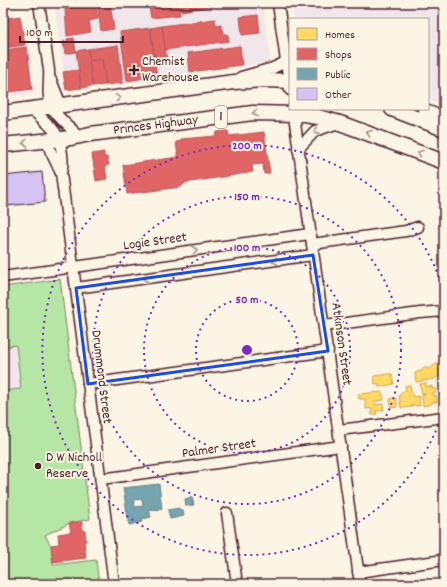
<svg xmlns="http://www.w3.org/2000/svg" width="447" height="587" font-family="Dekko,sans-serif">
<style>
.built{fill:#f1e6ea}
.green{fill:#b6e6a6;stroke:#808268}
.homes{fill:#ffd966;stroke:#c9a154}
.shops{fill:#e06666;stroke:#b35154}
.public{fill:#76a5af;stroke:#697d87;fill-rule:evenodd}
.building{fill:#d6c3f4;stroke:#4a1f2b}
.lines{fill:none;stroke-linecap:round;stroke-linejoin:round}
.minor-casing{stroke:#4a1f2b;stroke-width:13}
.highway-casing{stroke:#4a1f2b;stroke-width:17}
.minor{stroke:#fcf5e5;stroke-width:10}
.highway{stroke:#fcf5e5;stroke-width:14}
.oneway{stroke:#a38a88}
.marked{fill:none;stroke:#1d4ed8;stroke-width:3;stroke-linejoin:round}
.ring{fill:none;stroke:#7b2cbf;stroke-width:2;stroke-dasharray:2 4}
.poi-dot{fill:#4a1f2b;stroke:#fcf5e5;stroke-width:1.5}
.labels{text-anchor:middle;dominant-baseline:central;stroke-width:4;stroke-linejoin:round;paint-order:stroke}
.shield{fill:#fcf5e5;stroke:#7f5f63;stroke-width:1}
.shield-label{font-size:13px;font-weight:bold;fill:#4a1f2b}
.poi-label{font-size:14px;fill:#4a1f2b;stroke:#fcf5e5;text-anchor:start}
.street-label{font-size:14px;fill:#4a1f2b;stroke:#fcf5e5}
.centre{fill:#7b2cbf;stroke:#fcf5e5;stroke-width:2}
.ring-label{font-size:12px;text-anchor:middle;font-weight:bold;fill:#7b2cbf;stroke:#fcf5e5;stroke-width:4;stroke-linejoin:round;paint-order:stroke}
</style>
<rect width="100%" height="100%" fill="#fcf5e5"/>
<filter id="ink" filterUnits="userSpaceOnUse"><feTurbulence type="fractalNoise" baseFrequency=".025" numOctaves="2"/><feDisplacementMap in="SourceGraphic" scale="8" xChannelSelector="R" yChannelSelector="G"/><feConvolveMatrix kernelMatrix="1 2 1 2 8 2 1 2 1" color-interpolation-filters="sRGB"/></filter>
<g filter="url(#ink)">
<g class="built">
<polygon points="54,3 263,3 271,62 178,74 163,78 66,90"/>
<polygon points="292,3 444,3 444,106 428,100 428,19 294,19"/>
<polygon points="28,42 35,94 3,97 3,46"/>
<polygon points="16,345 21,388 21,389 3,391 3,347"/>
</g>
<polygon class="green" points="60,279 90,519 70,523 45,535 51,546 53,565 96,560 99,584 3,584 3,391 20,389 21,388 16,345 3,347 3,287"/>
<g class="homes">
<polygon points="438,363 444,365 444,375 441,374 435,379 416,382 415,373 423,370 424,367 429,369"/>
<polygon points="389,374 392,374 394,384 379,387 379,384 375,384 374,376"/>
<polygon points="426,383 426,387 432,386 432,389 435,388 436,393 432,393 432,396 436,395 437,402 432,402 432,404 423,406 422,395 425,395 425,393 422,394 420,384"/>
<polygon points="410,385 413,397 419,396 420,406 411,405 412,407 403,408 403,407 401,408 399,396 403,391 406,391 405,386"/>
<polygon points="382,392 384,400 375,401 375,405 383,404 384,410 376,411 377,414 372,415 371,408 366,409 365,399 359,399 358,394"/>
<polygon points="396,398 397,407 391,408 390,399"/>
</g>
<g class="shops">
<polygon points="71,3 95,3 98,19 89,21 91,32 67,36 65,9 71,8"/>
<polygon points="97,3 110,3 114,29 101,31"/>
<polygon points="169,3 178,3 180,15 151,18 149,6"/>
<polygon points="179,3 213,3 213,6 181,11"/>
<polygon points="258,15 260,33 242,35 240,17"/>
<polygon points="20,16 25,45 3,48 3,28 9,27 8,18"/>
<polygon points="215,19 216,26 221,25 223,33 228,35 229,41 165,50 162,26"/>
<polygon points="162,26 167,61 155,63 150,28"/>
<polygon points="150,28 157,76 127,81 120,32"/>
<polygon points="74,38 76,52 65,54 63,42 67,41 67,39"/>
<polygon points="118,45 123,83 106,85 102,59 89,61 88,49"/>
<polygon points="240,46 242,65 190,72 188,53"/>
<polygon points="27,47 32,89 9,92 3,50"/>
<polygon points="88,49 93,86 81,88 76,51"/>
<polygon points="102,59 106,85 93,86 89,61"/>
<polygon points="3,66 7,91 3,91"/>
<polygon points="79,70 81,88 66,90 63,72"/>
<polygon points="228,131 229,136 264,132 270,173 264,174 263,164 252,165 253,172 185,183 181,187 127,194 123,165 178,157 176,142 181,141 181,139 216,136 217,132"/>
<polygon points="104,152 104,157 107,157 109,165 105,166 107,179 96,181 92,154"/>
<polygon points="82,522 83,531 85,531 86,541 84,541 86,558 53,562 51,545 59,544 58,534 71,532 69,523"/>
</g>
<g class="public">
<path d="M159,484L162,509L152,510L151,508L149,509L151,517L142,519V522L129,525L123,488ZM142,499L143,506L135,507L134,500Z"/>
<polygon points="192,497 194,505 186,506 185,499"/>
<polygon points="179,508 180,510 183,510 184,516 170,519 168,510"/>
</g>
<polygon class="building" points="42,172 45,202 6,206 3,176"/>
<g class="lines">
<g class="minor-casing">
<g id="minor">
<path d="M39,3C42,25 46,48 49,70C50,82 46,96 52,107C57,118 70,127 79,136"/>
<polyline points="278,3 290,90"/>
<polyline points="241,77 273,68 286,62"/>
<polyline points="51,80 61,105"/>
<path d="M31,109C49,125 59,129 62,154C63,161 63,167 61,173"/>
<polyline points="293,109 360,584"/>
<polyline points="423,109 444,117"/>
<polyline points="47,140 50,150 61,173 114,584"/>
<polyline points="298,149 315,131 338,123"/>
<polyline points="312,244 406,231 418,227"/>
<polyline points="3,277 310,234"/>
<polyline points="76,288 313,255"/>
<polyline points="324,326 420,313 444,311"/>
<polyline points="88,384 328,351"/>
<polyline points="339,430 444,417"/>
<polyline points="101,479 341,446"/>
<polyline points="227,513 237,584"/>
<polyline points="358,572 444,560"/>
</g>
</g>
<g class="highway-casing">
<g id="highway">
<polyline points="392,109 444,129"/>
<polyline points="3,113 234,82 266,80 290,81"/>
<path id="s1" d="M3,145L71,138L90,134L253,113L298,114L318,117L340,123L444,162"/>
</g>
</g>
<use href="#minor" class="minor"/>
<use href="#highway" class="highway"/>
</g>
<defs><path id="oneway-chevron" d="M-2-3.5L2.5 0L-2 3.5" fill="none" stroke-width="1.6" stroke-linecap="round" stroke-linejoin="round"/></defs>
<g class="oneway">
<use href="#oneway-chevron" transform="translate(118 98) rotate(-8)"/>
<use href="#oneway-chevron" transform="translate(255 113) rotate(175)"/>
<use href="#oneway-chevron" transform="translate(316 131) rotate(152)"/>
<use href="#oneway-chevron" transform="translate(369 133) rotate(-158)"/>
<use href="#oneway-chevron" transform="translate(25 143) rotate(174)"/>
<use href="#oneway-chevron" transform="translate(420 153) rotate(-159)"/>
<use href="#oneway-chevron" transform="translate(195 250) rotate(-8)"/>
<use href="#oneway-chevron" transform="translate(275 261) rotate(172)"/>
<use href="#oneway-chevron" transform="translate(146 279) rotate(172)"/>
</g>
</g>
<path class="marked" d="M313,255L328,351L88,384L76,288Z"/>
<g class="ring">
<circle cx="247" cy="350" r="51"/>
<circle cx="247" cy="350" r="103"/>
<circle cx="247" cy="350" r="154"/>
<path d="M444 408A205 205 0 1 1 444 292"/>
</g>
<g class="poi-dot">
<path d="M132 64h4v4h4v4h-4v4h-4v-4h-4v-4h4z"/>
<circle cx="38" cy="466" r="4"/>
</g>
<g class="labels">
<rect class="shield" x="215" y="106" width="12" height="22" rx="3"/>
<g class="shield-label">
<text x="221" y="117">1</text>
</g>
<g class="poi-label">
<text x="142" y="62">Chemist<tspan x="142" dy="16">Warehouse</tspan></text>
<text x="46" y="458">D W Nicholl<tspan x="46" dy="16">Reserve</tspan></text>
</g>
<g class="street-label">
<text stroke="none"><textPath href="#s1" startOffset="154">Princes Highway</textPath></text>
<text transform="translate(155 242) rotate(-8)">Logie Street</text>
<text transform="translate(341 344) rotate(82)">Atkinson Street</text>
<text transform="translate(101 377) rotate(83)">Drummond Street</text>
<text transform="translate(219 449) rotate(-8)">Palmer Street</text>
</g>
</g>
<circle cx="247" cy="350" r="6" class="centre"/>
<g class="ring-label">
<text x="247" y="149">200 m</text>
<text x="247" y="200">150 m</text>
<text x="247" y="251">100 m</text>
<text x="247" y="303">50 m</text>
</g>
<rect width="447" height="587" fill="none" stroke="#fcf5e5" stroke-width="16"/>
<rect x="8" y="8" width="431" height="571" fill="none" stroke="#4a1f2b" stroke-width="1.5" filter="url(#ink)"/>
<rect x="289" y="18" width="140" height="92" fill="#fcf5e5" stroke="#b59f9b"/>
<rect x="297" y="28" width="20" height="12" fill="#ffd966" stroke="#b59f9b"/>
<text x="325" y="38" font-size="12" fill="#4a1f2b">Homes</text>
<rect x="297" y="48" width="20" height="12" fill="#e06666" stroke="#b59f9b"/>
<text x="325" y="58" font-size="12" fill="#4a1f2b">Shops</text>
<rect x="297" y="68" width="20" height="12" fill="#76a5af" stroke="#b59f9b"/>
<text x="325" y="78" font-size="12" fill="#4a1f2b">Public</text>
<rect x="297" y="88" width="20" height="12" fill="#d6c3f4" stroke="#b59f9b"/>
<text x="325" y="98" font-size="12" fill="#4a1f2b">Other</text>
<path d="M20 36v6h103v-6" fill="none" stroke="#4a1f2b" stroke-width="2"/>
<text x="26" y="36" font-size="12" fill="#4a1f2b" stroke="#fcf5e5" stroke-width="3" paint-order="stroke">100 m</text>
</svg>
